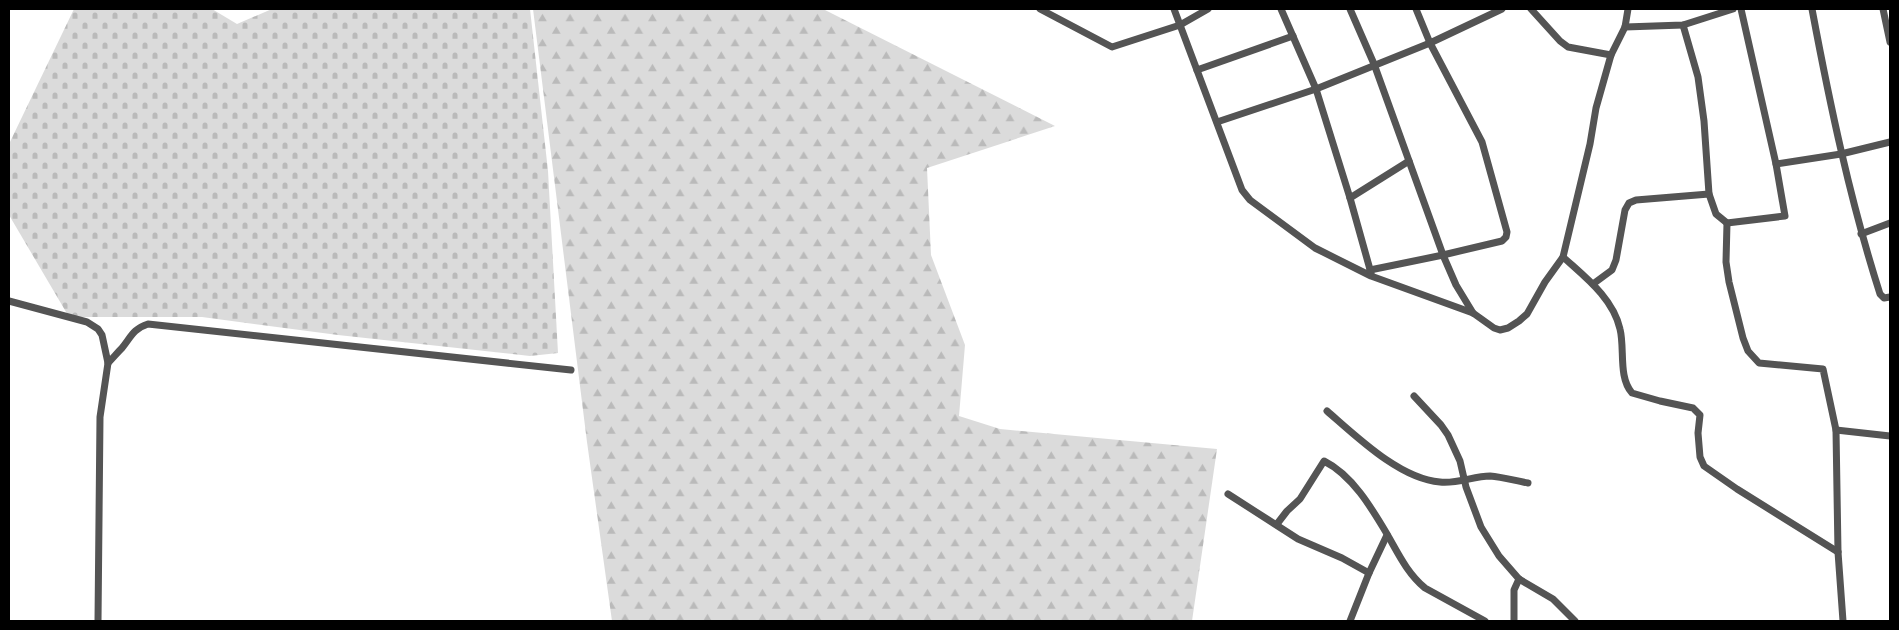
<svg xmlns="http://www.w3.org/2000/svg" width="1899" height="630" font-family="'Open Sans',sans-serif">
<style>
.forest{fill:url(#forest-firs)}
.cemetery{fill:url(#cemetery-stones)}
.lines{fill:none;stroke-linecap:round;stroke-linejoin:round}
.minor{stroke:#545454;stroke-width:7}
</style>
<defs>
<pattern id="forest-firs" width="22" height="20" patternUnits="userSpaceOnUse" patternTransform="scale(1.25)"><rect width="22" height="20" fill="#dbdbdb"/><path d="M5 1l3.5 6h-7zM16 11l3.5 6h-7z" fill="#bababa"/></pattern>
<pattern id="cemetery-stones" width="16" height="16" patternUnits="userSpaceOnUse" patternTransform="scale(1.25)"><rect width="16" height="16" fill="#dbdbdb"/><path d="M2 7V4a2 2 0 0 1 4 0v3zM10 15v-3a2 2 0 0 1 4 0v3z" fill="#bababa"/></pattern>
</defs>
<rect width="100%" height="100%" fill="#fff"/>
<polygon class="forest" points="533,9 823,9 1055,126 927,168 931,255 965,345 959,416 1000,429 1217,449 1192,621 612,621 587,442"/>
<polygon class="cemetery" points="74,9 212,9 237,24 272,9 530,9 548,171 558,353 530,356 338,335 202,317 69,317 9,215 9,144"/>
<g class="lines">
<g class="minor">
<polyline points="1040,9 1112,47 1180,25 1208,9"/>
<polyline points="1174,9 1242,190 1250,200 1315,248 1371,276 1473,313 1494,328 1500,330 1508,328 1519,321 1527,314 1545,282 1563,257 1590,144 1596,108 1611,55 1625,27 1628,9"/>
<polyline points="1281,9 1316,89 1350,198 1371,273"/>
<polyline points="1350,9 1374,64 1443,255 1456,285 1473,313"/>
<polyline points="1531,9 1560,41 1568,47 1611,55"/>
<path d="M1812,9C1830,105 1850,200 1880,294L1884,298L1890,297"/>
<polyline points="1883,9 1890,42"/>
<polyline points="1683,25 1698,77 1704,121 1709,194 1716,214 1727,223 1785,216 1776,164 1741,9"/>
<polyline points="1625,27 1683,25 1733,9"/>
<polyline points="1197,70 1293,36"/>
<polyline points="1217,122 1316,89 1430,43 1502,9"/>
<polyline points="1776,164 1841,154 1890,142"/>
<polyline points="1350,198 1409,161"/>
<polyline points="1727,223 1726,262 1729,282 1743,338 1748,351 1759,363 1823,369 1836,430 1838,552 1843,621"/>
<polyline points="1861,234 1890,223"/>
<path d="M1563,257C1585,277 1613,298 1620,329C1625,349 1618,377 1632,393L1660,401L1693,408L1700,415L1698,433L1700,457L1704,466L1737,489L1838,552"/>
<polyline points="1370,270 1443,255 1502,241 1506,237 1507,232 1482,142 1430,43 1416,9"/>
<polyline points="1593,284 1612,270 1616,260 1625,210 1629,203 1636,200 1709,194"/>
<polyline points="9,301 87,322 98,329 102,335 108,363"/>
<polyline points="1414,396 1441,425 1448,435 1460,461 1466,487 1481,527 1499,556 1519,579 1553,599 1575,621"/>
<path d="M1327,411C1357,437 1400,479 1440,482C1457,484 1474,476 1490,476C1503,477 1516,481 1528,483"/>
<polyline points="1836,430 1890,436"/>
<polyline points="1228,494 1298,539 1342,558 1369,573"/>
<path d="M1277,524L1287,511L1300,499L1324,461C1352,475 1371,507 1387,534C1398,553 1407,573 1425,588L1485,621"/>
<path d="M98,621L100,417L108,363C113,358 117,353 122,348C131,337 133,329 148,324L571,370"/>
<polyline points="1350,621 1369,573 1387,535"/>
<polyline points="1514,621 1514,590 1519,579"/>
</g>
</g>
<rect width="1899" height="630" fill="none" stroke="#000000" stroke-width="20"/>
</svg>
